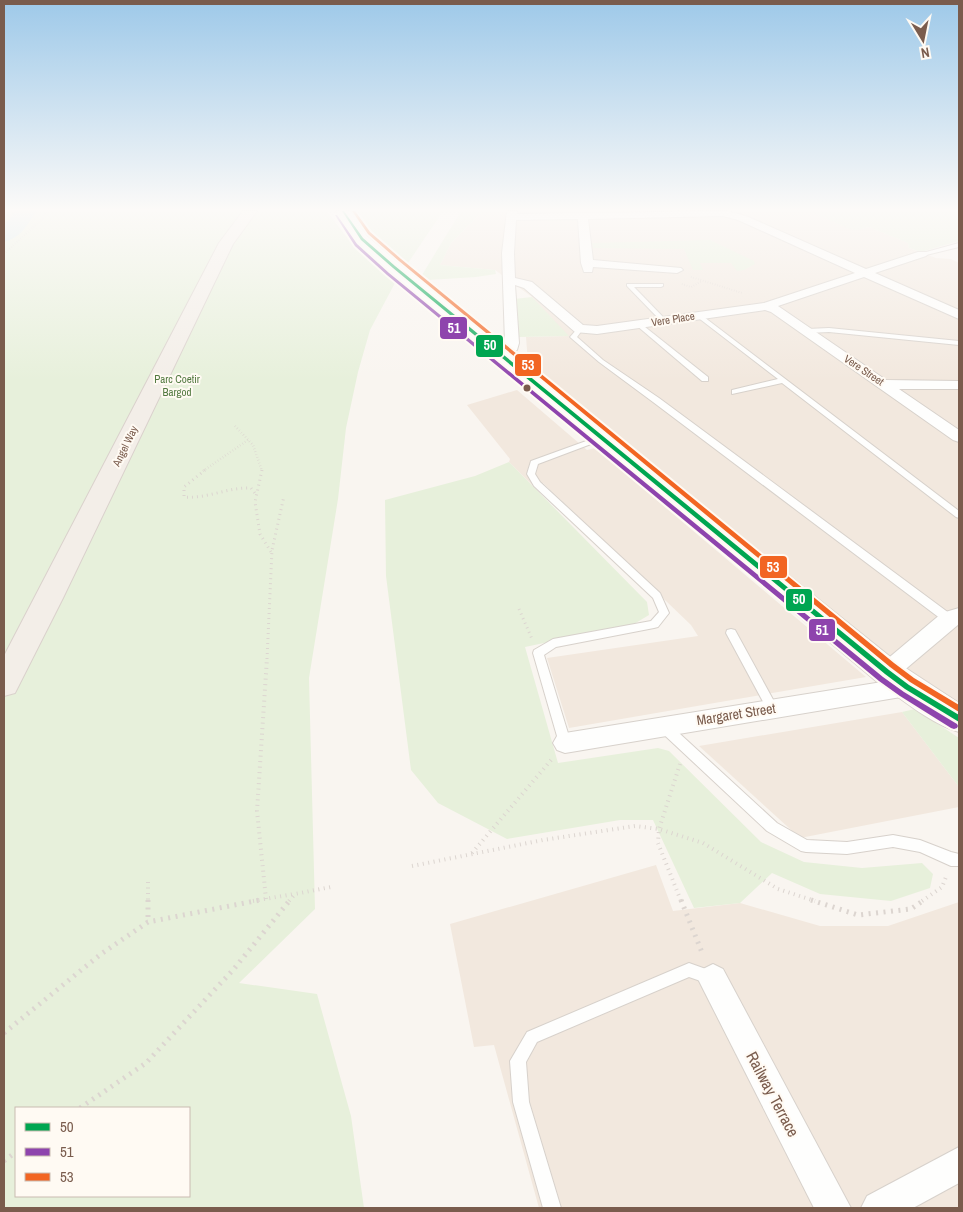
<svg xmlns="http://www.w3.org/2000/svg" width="963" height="1212" font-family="'Archivo Narrow',sans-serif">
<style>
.residential{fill:#f2e8de}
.green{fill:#e7f0db;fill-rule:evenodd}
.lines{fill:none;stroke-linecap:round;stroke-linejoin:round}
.river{fill:#d0e8ea;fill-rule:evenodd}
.lane-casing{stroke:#d7d1cb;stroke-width:2}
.street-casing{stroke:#d7d1cb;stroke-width:2}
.secondary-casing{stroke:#d9d2cb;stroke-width:2}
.primary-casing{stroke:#dad1cc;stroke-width:2}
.path-far4{stroke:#dcd5d0;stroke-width:2;stroke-dasharray:0.5 2;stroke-linecap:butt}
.path-far3{stroke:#dcd5d0;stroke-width:2.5;stroke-dasharray:0.5 2.5;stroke-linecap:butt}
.path-far2{stroke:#dcd5d0;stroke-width:3;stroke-dasharray:1 4;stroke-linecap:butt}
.path-far1{stroke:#dcd5d0;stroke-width:4;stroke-dasharray:1 4.5;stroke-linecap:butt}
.path{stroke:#dcd5d0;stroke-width:5;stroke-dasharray:2 5.5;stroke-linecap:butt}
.lane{fill:#fefefd;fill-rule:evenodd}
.street{fill:#fefefd;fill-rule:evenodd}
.secondary{fill:#fefefd;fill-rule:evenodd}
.primary{fill:#f3eee8;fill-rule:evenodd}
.bus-1-casing{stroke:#fffaf3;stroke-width:4}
.bus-2-casing{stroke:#fffaf3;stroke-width:4}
.bus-3-casing{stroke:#fffaf3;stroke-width:4}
.bus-1{fill:#00a651;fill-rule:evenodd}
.bus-2{fill:#8e44ad;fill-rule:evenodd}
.bus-3{fill:#f26522;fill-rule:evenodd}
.bus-dot{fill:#7a5c4d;stroke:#fffaf3;stroke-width:2}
.labels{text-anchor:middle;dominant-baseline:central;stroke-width:4;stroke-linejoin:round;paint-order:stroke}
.far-street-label{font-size:11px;fill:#7a5c4d;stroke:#fffaf3}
.far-park-label{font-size:11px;fill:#537a41;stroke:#fffaf3}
.street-label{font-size:14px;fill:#7a5c4d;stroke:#fffaf3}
.near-street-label{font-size:16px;fill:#7a5c4d;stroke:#fffaf3}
.line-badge{stroke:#fffaf3;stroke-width:2}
.badge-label{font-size:14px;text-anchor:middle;font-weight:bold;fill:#fff}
</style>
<rect width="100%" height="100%" fill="#f9f5f0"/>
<g class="residential">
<polygon points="483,211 810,211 857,230 869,227 908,243 909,248 936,258 951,259 959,263 959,706 916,680 528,363 526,337 568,336 532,297 495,270 440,265 451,243"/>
<polygon points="517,390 587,450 595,448 866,677 569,728 547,658 698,636 691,625 543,483 534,487 509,462 510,459 467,405"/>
<polygon points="902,712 959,787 959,807 800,838 699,746"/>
<polygon points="656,865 673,911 740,903 820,926 888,926 959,902 959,1208 539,1208 494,1045 474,1047 450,924"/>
</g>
<g class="green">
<path d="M4,211H327L344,234L395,283L370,330L358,372L346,428L338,499L309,678L315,909L239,983L317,994L351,1116L364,1208H4ZM16,1108H189V1196H16Z"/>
<polygon points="356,211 443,211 408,263 366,227"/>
<polygon points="461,211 483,211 451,243 440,265 495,270 496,274 476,277 428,280 422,275"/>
<polygon points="810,211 959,211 959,241 921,252 909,248 908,243 869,227 857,230 849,229"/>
<polygon points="710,240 754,261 755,264 744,270 737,271 731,263 700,263 703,270 693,270 684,249 593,248 592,243"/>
<polygon points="532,297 569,336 519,337 514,299"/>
<polygon points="509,462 647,602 649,615 634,624 525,647 558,763 658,748 669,751 761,842 804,862 862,868 922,863 933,874 930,888 891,901 820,894 772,873 740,903 694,908 653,820 620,820 507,839 438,803 411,770 386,576 385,500 475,476"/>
<polygon points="915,709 959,738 959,787 902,712"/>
</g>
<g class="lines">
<path class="river" d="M14,211H36C28,225 20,238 4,242V224L9,220Z"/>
<g class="lane-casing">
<g id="lane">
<polygon points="959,243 959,247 922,256 919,254"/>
<polygon points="627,284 663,284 663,286 661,287 634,287 665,319 665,321 661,321 627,286"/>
<polygon points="696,314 700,314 959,511 959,518 956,517 782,383 732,394 732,390 778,379 696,316"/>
<polygon points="636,323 640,323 708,377 708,381 702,381 636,325"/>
<polygon points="578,328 583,329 577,337 603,360 659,398 953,616 954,619 953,622 945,622 653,402 599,362 570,337"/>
<polygon points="829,328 959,341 959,345 829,332 807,333 804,331 807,329"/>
<polygon points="600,436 603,436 607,438 538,464 535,474 540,482 660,593 669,613 658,627 654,628 556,647 544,655 571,743 569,747 565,748 561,747 559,743 533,653 534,650 553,639 651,621 659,612 653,598 534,486 527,474 531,461"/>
<polygon points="731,629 735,630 776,705 778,708 776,711 772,713 768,711 726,633 727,630"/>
<polygon points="663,721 667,722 777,823 807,840 847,842 893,835 920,840 951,852 959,854 959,866 951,866 920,852 893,847 847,854 806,852 801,851 767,831 659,730 657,726 659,722"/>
<polygon points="689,963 717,973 719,978 717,983 712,985 689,977 537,1042 526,1062 529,1102 561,1208 543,1208 513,1102 510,1061 527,1032"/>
</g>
</g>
<g class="street-casing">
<g id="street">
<path d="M507,211H517V214L727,211L746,216L866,269L918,252H926L928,254L926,256L875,273L959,310V319L864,277L778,306L886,380L959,381V389H899L959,430V442L953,440L771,312L765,310L597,334L575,332L524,288L515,285L519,343L517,350L505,358H495L493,355L504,348L505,343L502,253ZM723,216L738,220L855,273L764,303L597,326L583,325L532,282L515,278L514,253L516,220L578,219L581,263L584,272H592L593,267L677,273L683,270L681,268L593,260L588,219Z"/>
<polygon points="959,608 959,624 895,678 887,681 879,678 876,672 879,666 942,613"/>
<polygon points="907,678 915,681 918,687 915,693 907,696 565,753 557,750 553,743 557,736 565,733"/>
<polygon points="713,964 723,969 851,1208 814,1208 703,989 698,979 703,969"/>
<polygon points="959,1147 959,1183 913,1208 861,1208 867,1196"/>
</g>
</g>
<g class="secondary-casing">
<path id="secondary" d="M336,211H350L367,236L400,264L898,663L959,703V732C931,724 900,698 876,681L388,270L357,242Z"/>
</g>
<g class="primary-casing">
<polygon id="primary" points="243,211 257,211 233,244 63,598 15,693 4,696 4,656 219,243"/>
</g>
<g class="path-far4">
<polyline points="4,254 42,219 47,211"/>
<polyline points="691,277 742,293"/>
<polyline points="682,284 691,287 702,281"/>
</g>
<g class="path-far3">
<polyline points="235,426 253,445 262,471"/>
<polyline points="203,471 248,440"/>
</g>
<g class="path-far2">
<path d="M205,470L184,487V497C207,499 228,487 251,488L257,496"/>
<polyline points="262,470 255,502 260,534 271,552"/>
<polyline points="519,609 532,639"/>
<polyline points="267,659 272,550 284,496"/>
</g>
<g class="path-far1">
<polyline points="680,764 659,829 658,843 681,901"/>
<polyline points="472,853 552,759"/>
<polyline points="412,866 543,840 635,826 659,829 703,843 778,889 815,901"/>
<polyline points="148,882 148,901"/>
<polyline points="266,899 257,811 267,658"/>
<polyline points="253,901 294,894"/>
<polyline points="289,901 295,894 331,887"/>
<polyline points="922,901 942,887 946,877"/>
</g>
<g class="path">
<polyline points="148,900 148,922"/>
<polyline points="681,900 703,955"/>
<polyline points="811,900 858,915 911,909 924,900"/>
<polyline points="4,1033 101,954 148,922 260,900"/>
<polyline points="80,1108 146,1063 233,970 290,900"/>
<polyline points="4,1161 16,1152"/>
</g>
<use href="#lane" class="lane"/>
<use href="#street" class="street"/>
<use href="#secondary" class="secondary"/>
<use href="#primary" class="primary"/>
<g class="bus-1-casing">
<polygon id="bus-1" points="342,211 344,211 363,238 395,266 889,670 909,685 959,715 959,722 905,689 885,674 393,268 361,240"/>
</g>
<g class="bus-2-casing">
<polygon id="bus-2" points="335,215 337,215 357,244 389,273 883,677 904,692 957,724 958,726 957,728 954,729 951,728 900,696 879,681 387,275 355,246"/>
</g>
<g class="bus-3-casing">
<polygon id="bus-3" points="352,211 355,211 370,232 401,259 894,663 914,678 959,705 959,712 910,682 890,667 399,261 368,234"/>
</g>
<use href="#bus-1" class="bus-1"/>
<use href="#bus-2" class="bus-2"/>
<use href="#bus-3" class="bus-3"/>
</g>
<linearGradient id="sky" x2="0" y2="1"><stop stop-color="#9ec9e9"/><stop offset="0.55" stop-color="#fcfaf8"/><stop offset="1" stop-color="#fcfaf8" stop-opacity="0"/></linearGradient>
<rect width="963" height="381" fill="url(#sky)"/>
<circle class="bus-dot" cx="527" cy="388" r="4.5"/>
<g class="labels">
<g class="far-street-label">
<text transform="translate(673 319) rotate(-9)">Vere Place</text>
<text transform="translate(864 370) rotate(34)">Vere Street</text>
<text transform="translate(125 446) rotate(-64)">Angel Way</text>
</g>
<g class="far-park-label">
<text x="177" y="379">Parc Coetir<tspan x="177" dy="13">Bargod</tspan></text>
</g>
<g class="street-label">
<text transform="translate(736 714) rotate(-9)">Margaret Street</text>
</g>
<g class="near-street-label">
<text transform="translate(773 1094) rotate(62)">Railway Terrace</text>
</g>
</g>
<g class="line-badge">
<rect x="439" y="316" width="29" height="24" rx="5" fill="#8e44ad"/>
<rect x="475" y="334" width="29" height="24" rx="5" fill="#00a651"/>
<rect x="514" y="353" width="28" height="24" rx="5" fill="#f26522"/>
<rect x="759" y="555" width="29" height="24" rx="5" fill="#f26522"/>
<rect x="785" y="588" width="28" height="24" rx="5" fill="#00a651"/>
<rect x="808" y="618" width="28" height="24" rx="5" fill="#8e44ad"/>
</g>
<g class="badge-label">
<text x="454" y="333">51</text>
<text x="490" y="350">50</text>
<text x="528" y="370">53</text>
<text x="773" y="572">53</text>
<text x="799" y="604">50</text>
<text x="822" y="635">51</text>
</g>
<rect width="963" height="1212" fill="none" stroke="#7a5c4d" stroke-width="10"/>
<rect x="15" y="1107" width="175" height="90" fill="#fffaf3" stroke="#cabbb1"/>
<rect x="25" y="1123" width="25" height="8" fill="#00a651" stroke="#cabbb1"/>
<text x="60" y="1132" font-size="15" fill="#7a5c4d">50</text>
<rect x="25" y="1148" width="25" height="8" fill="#8e44ad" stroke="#cabbb1"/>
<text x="60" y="1157" font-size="15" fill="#7a5c4d">51</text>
<rect x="25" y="1173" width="25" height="8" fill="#f26522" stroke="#cabbb1"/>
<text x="60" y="1182" font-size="15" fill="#7a5c4d">53</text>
<g transform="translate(923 40) rotate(170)" stroke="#fffaf3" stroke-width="4" paint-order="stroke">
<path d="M0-4L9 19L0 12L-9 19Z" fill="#7a5c4d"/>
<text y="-8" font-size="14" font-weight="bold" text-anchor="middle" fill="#7a5c4d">N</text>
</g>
</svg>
